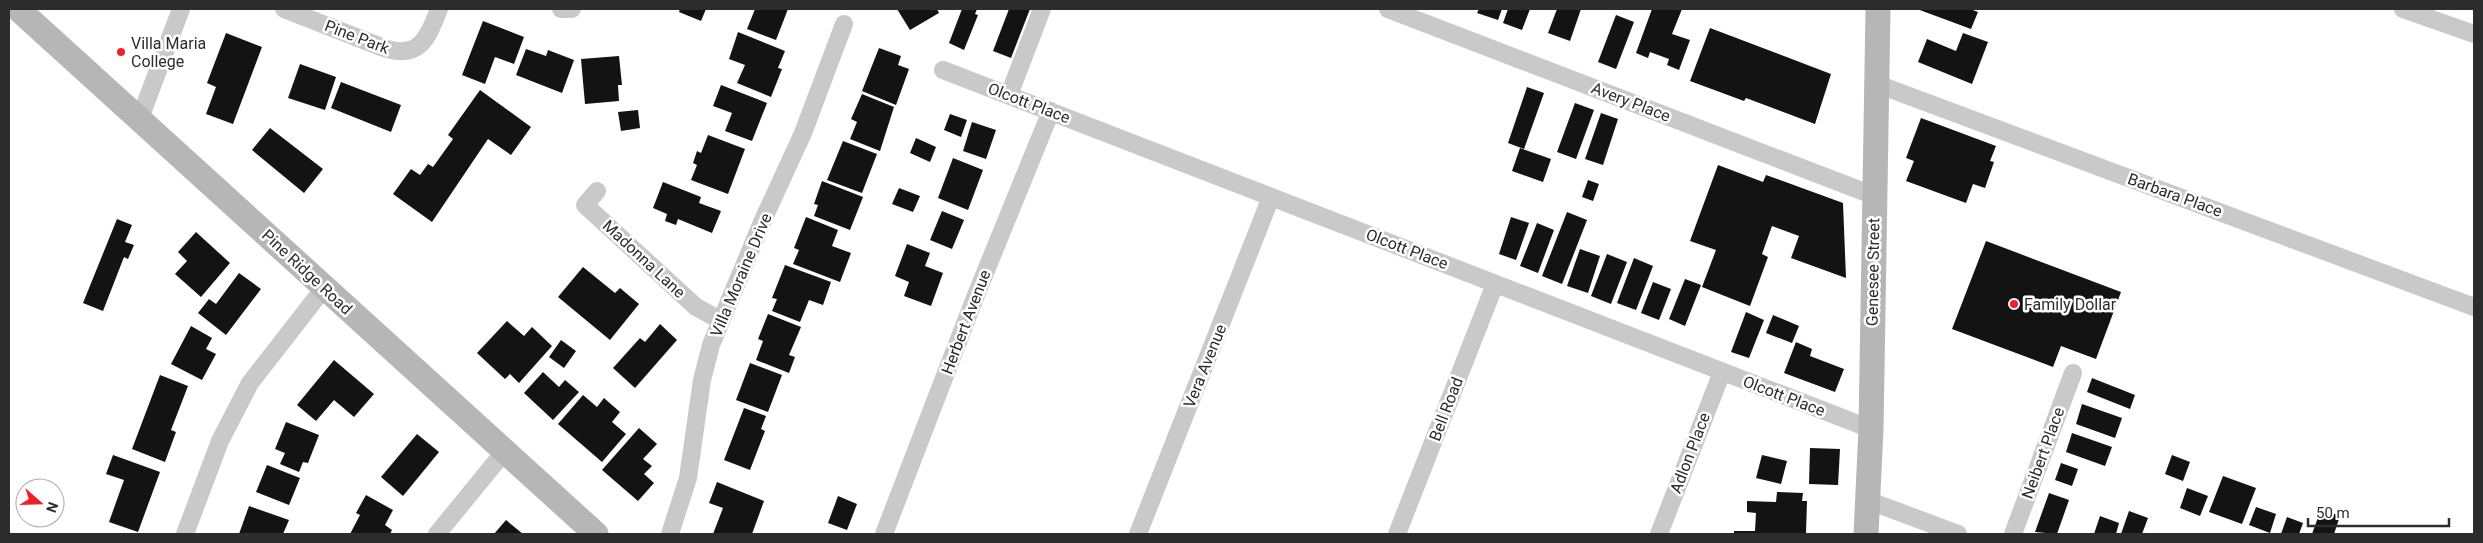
<svg xmlns="http://www.w3.org/2000/svg" width="2483" height="543" font-family="Roboto,sans-serif">
<style>
.building{fill:#131313}
.lines{fill:none;stroke-linecap:round;stroke-linejoin:round}
.street{stroke:#c9c9c9;stroke-width:18}
.secondary{stroke:#b6b6b6;stroke-width:25}
.poi-dot{fill:#f21e2a;stroke:#fff;stroke-width:2}
.labels{text-anchor:middle;dominant-baseline:central;stroke-width:5;stroke-linejoin:round;paint-order:stroke}
.street-label{font-size:16px;fill:#2c2c2c;stroke:#fff}
.poi-label{font-size:16px;fill:#2c2c2c;stroke:#fff;text-anchor:start}
</style>
<rect width="100%" height="100%" fill="#fff"/>
<g class="building">
<polygon points="680,9 706,9 701,21 679,12"/>
<polygon points="755,9 788,9 776,40 747,29"/>
<polygon points="897,9 937,9 939,13 910,30"/>
<polygon points="962,9 977,9 975,14 978,15 964,50 949,43"/>
<polygon points="1009,9 1030,9 1011,58 993,51"/>
<polygon points="1479,9 1502,9 1498,20 1477,13"/>
<polygon points="1508,9 1530,9 1522,30 1503,23"/>
<polygon points="1557,9 1581,9 1570,41 1548,33"/>
<polygon points="1652,9 1682,9 1672,34 1690,40 1679,70 1667,65 1669,59 1650,52 1648,58 1636,53"/>
<polygon points="1917,9 1970,9 1978,12 1971,29"/>
<polygon points="1616,15 1634,22 1616,69 1598,62"/>
<polygon points="483,21 524,37 514,64 495,57 485,84 462,75"/>
<polygon points="1710,28 1831,74 1815,124 1746,98 1744,101 1690,81"/>
<polygon points="738,32 785,51 778,68 782,69 771,97 737,83 745,65 729,59"/>
<polygon points="226,33 262,47 233,124 206,114 216,87 207,83"/>
<polygon points="1963,33 1988,42 1972,84 1918,62 1927,39 1956,51"/>
<polygon points="879,48 901,56 898,65 909,69 896,105 862,91"/>
<polygon points="526,49 546,56 548,50 574,60 562,93 516,75"/>
<polygon points="619,56 622,85 618,85 619,101 585,104 581,59"/>
<polygon points="300,64 336,77 325,110 288,98"/>
<polygon points="341,82 401,105 391,132 331,108"/>
<polygon points="721,85 767,103 752,141 725,131 732,113 713,106"/>
<polygon points="1527,87 1544,93 1524,149 1508,143"/>
<polygon points="480,90 531,127 511,155 488,139 432,222 393,194 411,169 420,175 428,164 433,167 453,139 448,135"/>
<polygon points="862,94 894,107 880,151 850,139 857,122 851,119"/>
<polygon points="1575,103 1594,110 1576,159 1557,152"/>
<polygon points="638,110 640,128 621,131 618,112"/>
<polygon points="1601,113 1618,119 1603,165 1585,159"/>
<polygon points="950,114 967,120 961,137 944,130"/>
<polygon points="1921,118 1996,146 1990,161 1994,162 1985,188 1973,184 1966,203 1906,181 1914,161 1906,158"/>
<polygon points="972,122 996,130 986,159 963,151"/>
<polygon points="270,128 323,169 304,193 252,150"/>
<polygon points="708,135 745,149 728,194 691,180 697,165 693,163 697,151 701,153"/>
<polygon points="916,138 936,147 930,162 910,153"/>
<polygon points="843,141 877,154 862,193 827,180"/>
<polygon points="1520,148 1551,159 1543,182 1512,171"/>
<polygon points="953,158 983,170 968,210 938,198"/>
<polygon points="1718,165 1763,182 1766,175 1843,203 1846,278 1791,258 1799,236 1772,226 1762,254 1768,257 1750,306 1702,287 1716,250 1690,241"/>
<polygon points="1588,180 1599,184 1593,201 1582,197"/>
<polygon points="822,181 863,197 850,230 814,216 818,205 814,204"/>
<polygon points="663,182 701,197 699,203 721,211 712,233 678,219 676,225 665,221 667,214 653,208"/>
<polygon points="899,188 920,196 913,212 892,204"/>
<polygon points="942,211 964,220 952,249 930,240"/>
<polygon points="1567,212 1587,220 1562,284 1542,276"/>
<polygon points="806,217 838,230 832,246 851,253 840,282 793,264 799,250 794,248"/>
<polygon points="1511,217 1529,223 1516,260 1499,254"/>
<polygon points="117,219 132,225 125,242 134,245 128,259 124,257 103,311 83,303"/>
<polygon points="1537,223 1554,230 1538,273 1520,266"/>
<polygon points="196,232 230,263 201,297 175,274 187,261 178,252"/>
<polygon points="1986,241 2121,292 2096,359 2061,346 2053,367 1952,329"/>
<polygon points="907,244 930,253 925,266 943,273 931,306 904,296 909,282 895,276"/>
<polygon points="1580,249 1600,256 1588,293 1567,286"/>
<polygon points="1607,254 1627,262 1611,304 1591,296"/>
<polygon points="1634,258 1653,266 1636,310 1617,303"/>
<polygon points="785,265 831,282 823,305 809,300 800,322 772,311 777,299 772,298"/>
<polygon points="583,267 615,293 620,288 639,304 610,340 558,297"/>
<polygon points="239,273 261,289 226,335 198,313 209,299 216,304"/>
<polygon points="1685,279 1701,285 1685,326 1669,319"/>
<polygon points="1653,282 1671,289 1659,320 1641,313"/>
<polygon points="1746,312 1764,320 1749,358 1731,352"/>
<polygon points="768,314 801,327 789,355 795,357 789,373 756,360 763,341 758,339"/>
<polygon points="1773,315 1799,326 1792,343 1766,333"/>
<polygon points="507,321 524,336 532,327 552,346 519,383 510,374 505,379 477,353"/>
<polygon points="660,324 677,340 635,388 613,368 640,338 645,342"/>
<polygon points="191,326 212,338 206,349 216,354 202,380 171,364"/>
<polygon points="561,340 576,351 564,368 549,357"/>
<polygon points="1796,342 1812,349 1810,356 1844,369 1835,392 1784,373"/>
<polygon points="334,360 374,394 354,417 334,400 316,421 297,405"/>
<polygon points="750,363 782,375 768,412 736,400"/>
<polygon points="543,372 559,387 565,380 579,392 553,420 524,393"/>
<polygon points="160,375 188,386 171,430 176,432 165,462 132,449"/>
<polygon points="2092,378 2135,395 2130,409 2087,392"/>
<polygon points="583,395 597,407 604,398 620,412 612,422 626,434 602,462 558,424"/>
<polygon points="2082,404 2122,418 2115,438 2076,424"/>
<polygon points="744,408 766,416 761,429 765,431 750,470 724,460"/>
<polygon points="286,422 319,435 308,463 303,462 299,472 280,464 285,453 275,449"/>
<polygon points="639,428 657,444 643,459 652,466 644,474 654,483 638,501 602,470"/>
<polygon points="2072,433 2112,447 2105,466 2066,452"/>
<polygon points="417,434 439,452 403,496 381,477"/>
<polygon points="1810,448 1840,449 1838,485 1809,484"/>
<polygon points="113,455 160,472 138,532 109,522 124,480 106,474"/>
<polygon points="1762,455 1787,461 1781,484 1756,478"/>
<polygon points="2172,455 2190,462 2183,481 2165,474"/>
<polygon points="2061,463 2078,469 2072,486 2055,480"/>
<polygon points="267,465 300,478 289,505 256,492"/>
<polygon points="2223,476 2256,488 2242,524 2209,512"/>
<polygon points="717,482 764,501 752,534 713,534 723,508 709,503"/>
<polygon points="2187,488 2208,496 2200,516 2180,508"/>
<polygon points="1777,492 1803,493 1802,501 1807,501 1806,534 1734,534 1734,531 1755,531 1756,513 1747,512 1747,501 1776,502"/>
<polygon points="2049,493 2069,500 2057,534 2035,532"/>
<polygon points="366,495 393,510 385,525 392,530 390,534 350,534 360,515 356,513"/>
<polygon points="838,496 857,504 847,530 828,523"/>
<polygon points="249,506 289,520 283,534 239,534"/>
<polygon points="2256,507 2276,514 2270,533 2249,525"/>
<polygon points="2321,509 2340,516 2334,534 2312,534"/>
<polygon points="2129,511 2148,518 2142,534 2121,534"/>
<polygon points="2100,516 2119,523 2116,534 2094,534"/>
<polygon points="2287,517 2303,523 2299,534 2281,534"/>
<polygon points="506,520 523,534 494,534"/>
</g>
<g class="lines">
<g class="street">
<path d="M284,9L384,48C420,60 428,37 439,9"/>
<polyline points="561,9 572,9"/>
<polyline points="1388,9 1875,196"/>
<polyline points="2403,9 2474,34"/>
<polyline points="943,70 1871,429"/>
<polyline points="1877,84 2474,307"/>
<polyline points="1009,95 1042,9"/>
<polyline points="139,121 181,9"/>
<polyline points="597,191 585,205 696,307 720,320"/>
<polyline points="1867,500 1958,534"/>
<polyline points="185,534 220,441 250,383 324,288"/>
<polyline points="437,534 504,452"/>
<polyline points="670,534 688,478 702,380 711,345 763,220 803,133 844,24"/>
<polyline points="884,534 976,295 1051,111"/>
<polyline points="1138,534 1271,197"/>
<polyline points="1397,534 1495,284"/>
<polyline points="1659,534 1722,372"/>
<polyline points="2013,534 2073,373"/>
</g>
<g class="secondary">
<polyline points="18,9 596,534"/>
<polyline points="1866,534 1871,429 1878,9"/>
</g>
</g>
<g class="poi-dot">
<circle cx="121" cy="52" r="5"/>
<circle cx="2014" cy="304" r="5"/>
</g>
<g class="labels">
<g class="street-label">
<text transform="translate(357 37) rotate(21)">Pine Park</text>
<text transform="translate(1631 102) rotate(21)">Avery Place</text>
<text transform="translate(1029 103) rotate(21)">Olcott Place</text>
<text transform="translate(2175 195) rotate(20)">Barbara Place</text>
<text transform="translate(1407 249) rotate(21)">Olcott Place</text>
<text transform="translate(644 259) rotate(43)">Madonna Lane</text>
<text transform="translate(307 272) rotate(43)">Pine Ridge Road</text>
<text transform="translate(1873 272) rotate(-89)">Genesee Street</text>
<text transform="translate(741 275) rotate(-67)">Villa Moraine Drive</text>
<text transform="translate(966 322) rotate(-69)">Herbert Avenue</text>
<text transform="translate(1205 366) rotate(-68)">Vera Avenue</text>
<text transform="translate(1784 396) rotate(21)">Olcott Place</text>
<text transform="translate(1446 409) rotate(-69)">Bell Road</text>
<text transform="translate(1690 453) rotate(-69)">Adlon Place</text>
<text transform="translate(2043 453) rotate(-70)">Neibert Place</text>
</g>
<g class="poi-label">
<text x="131" y="43">Villa Maria<tspan x="131" dy="18">College</tspan></text>
<text x="2024" y="304">Family Dollar</text>
</g>
</g>
<rect width="2483" height="543" fill="none" stroke="#2c2c2c" stroke-width="20"/>
<g transform="translate(40 503) rotate(110)"><circle r="24" fill="#ffffff" stroke="#ababab"/>
<path d="M0-4L9 19L0 12L-9 19Z" fill="#f21e2a"/>
<text y="-8" font-size="14" font-weight="bold" text-anchor="middle" fill="#2c2c2c">N</text>
</g>
<path d="M2308 518v8h141v-8" fill="none" stroke="#2c2c2c" stroke-width="2.5"/>
<text x="2316" y="518" font-size="15" fill="#2c2c2c" stroke="#ffffff" stroke-width="4" paint-order="stroke">50 m</text>
</svg>
